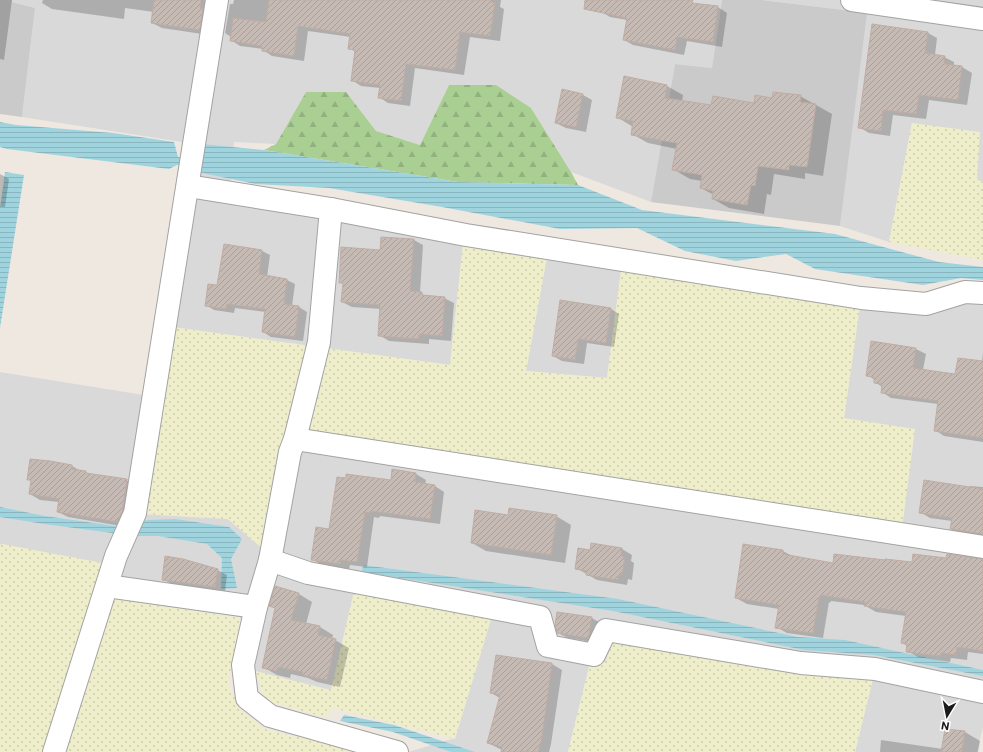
<svg xmlns="http://www.w3.org/2000/svg" width="983" height="752" font-family="Commissioner,sans-serif">
<style>
.residential{fill:#dad9d9}
.religious{fill:#cacaca}
.farmland{fill:url(#farmland-dots)}
.forest{fill:url(#forest-firs)}
.water{fill:url(#water-rules)}
.shadow{fill:#0003}
.building{fill:url(#building-hatch);stroke:#c0ada3}
.lines{fill:none;stroke-linecap:round;stroke-linejoin:round}
.minor-casing{stroke:#a3a3a3;stroke-width:24}
.minor{stroke:#fff;stroke-width:22}
</style>
<defs>
<pattern id="farmland-dots" width="8" height="8" patternUnits="userSpaceOnUse"><rect width="8" height="8" fill="#eeeeca"/><path d="M2 2h.1M6 6h.1" fill="none" stroke="#ccccad" stroke-width="1.8" stroke-linecap="round"/></pattern>
<pattern id="forest-firs" width="22" height="20" patternUnits="userSpaceOnUse"><rect width="22" height="20" fill="#a9cf93"/><path d="M5 1l3.5 6h-7zM16 11l3.5 6h-7z" fill="#91b17e"/></pattern>
<pattern id="water-rules" width="6" height="5" patternUnits="userSpaceOnUse"><rect width="6" height="5" fill="#9fd4de"/><path d="M0 2.5h6" fill="none" stroke="#88b5be"/></pattern>
<pattern id="building-hatch" width="6" height="6" patternUnits="userSpaceOnUse"><rect width="6" height="6" fill="#c6bab4"/><path d="M-1 1l2-2M0 6l6-6M5 7l2-2" fill="none" stroke="#aa9f9a"/></pattern>
</defs>
<rect width="100%" height="100%" fill="#eee8e1"/>
<g class="residential">
<polygon points="12,0 722,0 712,68 675,64 651,202 571,172 531,108 449,85 420,145 376,131 346,92 306,92 276,144 234,142 231,184 620,249 622,263 607,378 526,371 547,257 463,244 450,365 172,327 155,318 182,142 22,117 35,8 12,2"/>
<polygon points="762,0 983,0 983,182 977,180 912,123 889,242 840,226 866,13"/>
<polygon points="983,289 983,727 977,752 855,752 873,679 605,662 589,667 568,752 408,752 455,738 331,691 255,671 240,617 111,598 2,544 0,545 0,372 144,395 142,514 228,519 263,549 287,433 844,418 860,305"/>
</g>
<g class="religious">
<polygon points="0,0 12,0 12,2 35,8 22,117 0,114"/>
<polygon points="722,0 762,0 867,13 840,226 651,202 675,64 712,68"/>
</g>
<g class="farmland">
<polygon points="912,123 980,132 977,180 983,182 983,260 889,242"/>
<polygon points="463,244 547,257 526,371 607,378 622,263 860,305 844,418 915,429 902,529 287,433 263,549 228,519 142,514 172,327 450,365"/>
<polygon points="2,544 103,563 45,752 0,752 0,545"/>
<polygon points="355,587 493,613 455,739 333,708 324,717 266,701 255,671 331,690"/>
<polygon points="111,598 240,618 228,685 242,711 264,729 362,752 64,752"/>
<polygon points="614,639 873,678 855,752 568,752 589,667 605,662"/>
</g>
<polygon class="forest" points="449,85 496,85 531,108 571,172 578,185 458,182 264,150 276,144 306,92 346,92 376,131 420,145"/>
<g class="water">
<polygon points="0,122 16,125 113,133 174,142 178,157 200,158 201,144 264,150 458,182 578,185 642,210 835,234 939,262 983,267 983,280 961,278 923,285 815,269 786,254 736,261 685,251 637,228 560,229 442,207 329,188 255,184 198,172 199,166 177,165 169,169 7,149 0,147"/>
<polygon points="5,172 24,175 0,328 0,208"/>
<polygon points="0,507 45,516 115,526 148,520 175,519 229,527 242,539 231,559 237,588 221,589 222,558 207,544 158,536 135,536 44,524 0,517"/>
<polygon points="363,565 618,599 798,637 845,640 983,670 983,676 874,655 804,650 613,611 362,572"/>
<polygon points="344,715 394,725 475,752 451,752 393,732 340,721"/>
</g>
<g class="shadow">
<polygon points="0,0 12,0 4,60 0,59"/>
<polygon points="43,0 204,0 214,6 209,35 162,28 152,23 154,12 125,8 124,19 52,9 42,3"/>
<polygon points="234,0 501,0 500,7 504,9 500,41 470,37 464,75 415,68 410,106 388,103 379,97 380,88 361,86 352,80 356,52 349,48 351,37 308,31 304,61 272,56 263,50 263,49 240,46 231,40 231,37 225,33 230,4 233,4"/>
<polygon points="603,0 661,0 718,7 727,13 722,47 687,41 684,55 633,45 624,40 627,20 610,17 600,11"/>
<polygon points="928,33 937,38 935,55 944,57 954,62 954,66 962,67 972,73 967,105 929,100 926,119 893,115 890,136 869,133 859,127"/>
<polygon points="624,77 667,86 683,95 682,102 712,107 755,104 773,99 800,96 832,114 823,176 805,173 805,179 774,174 771,195 767,194 764,214 729,208 713,199 714,195 701,188 702,181 690,179 673,169 677,149 648,143 632,134 633,127 617,117"/>
<polygon points="583,95 592,100 586,132 566,128 556,123"/>
<polygon points="0,174 9,179 5,207 0,207"/>
<polygon points="414,240 423,245 420,293 428,297 444,298 454,303 451,341 429,339 429,344 389,341 379,335 381,309 352,307 342,302 344,284 340,282 381,251"/>
<polygon points="262,251 270,255 267,277 287,280 295,284 292,306 299,307 307,312 303,341 271,337 263,332 266,312 235,308 234,313 214,310 206,305 218,286"/>
<polygon points="611,309 619,314 614,347 587,343 584,364 562,361 553,356"/>
<polygon points="872,343 916,349 926,354 923,370 956,375 982,362 983,353 983,442 944,436 935,430 938,404 891,398 882,392 882,387 875,382 875,380 867,375"/>
<polygon points="72,466 81,471 86,472 90,475 126,480 136,485 127,527 68,517 58,512 59,502 40,500 30,494 32,481 28,479"/>
<polygon points="393,471 416,474 426,480 425,485 435,486 444,492 440,524 380,516 379,518 374,517 367,567 350,565 349,569 322,565 312,559 330,530 391,481"/>
<polygon points="970,486 983,487 983,538 962,535 951,529 952,521 930,518 920,512 970,488"/>
<polygon points="508,516 556,516 571,525 565,563 486,551 472,543"/>
<polygon points="592,544 622,549 632,555 631,561 634,563 632,580 628,579 627,585 597,580 576,568 591,551"/>
<polygon points="744,545 783,551 794,557 834,564 913,563 947,559 983,560 983,654 968,652 967,660 951,658 950,662 918,657 907,651 908,646 902,643 906,616 876,612 864,605 831,601 830,603 829,602 823,638 787,633 776,627 779,609 747,604 736,598"/>
<polygon points="217,570 227,575 225,592 173,585 163,579"/>
<polygon points="276,587 299,594 312,602 306,624 320,627 333,635 332,639 335,640 349,648 340,687 317,682 308,678 291,674 290,678 277,675 263,667 276,609 271,606"/>
<polygon points="592,618 602,624 598,643 568,638 558,633"/>
<polygon points="497,656 552,664 562,670 551,744 549,752 502,752 502,750 488,743 500,698 491,693"/>
<polygon points="946,730 965,732 980,741 978,752 880,752 881,740 943,749"/>
</g>
<g class="building">
<polygon points="154,0 201,0 200,8 203,9 200,30 151,23"/>
<polygon points="269,0 491,0 491,2 495,3 490,36 460,32 455,70 406,64 401,101 378,98 380,85 351,81 355,50 348,49 350,34 298,26 294,56 262,51 262,46 230,41 233,18 266,22"/>
<polygon points="585,0 693,0 692,3 718,6 713,42 677,37 675,50 623,40 627,18 584,9"/>
<polygon points="872,24 928,32 925,53 945,56 944,64 962,66 958,100 919,95 916,114 883,110 881,131 858,128"/>
<polygon points="624,76 667,85 665,98 711,105 713,96 754,103 755,95 772,98 773,92 801,95 800,102 816,104 807,167 789,165 789,170 758,166 755,186 751,185 747,205 712,199 713,191 700,188 702,175 672,170 677,143 631,135 633,121 616,118"/>
<polygon points="562,89 583,94 576,127 555,123"/>
<polygon points="381,237 414,239 410,291 422,292 422,295 445,297 442,336 419,334 419,339 378,336 380,305 341,302 343,283 339,283 341,247 380,250"/>
<polygon points="224,244 262,250 259,274 287,279 284,304 299,306 295,337 262,332 265,309 227,304 226,309 205,306 208,284 217,285"/>
<polygon points="560,300 611,308 606,343 578,339 575,360 552,356"/>
<polygon points="871,341 916,348 913,368 955,374 958,358 983,361 983,438 934,431 938,401 881,393 882,384 874,383 874,377 866,376"/>
<polygon points="30,459 50,461 72,465 72,469 86,471 86,473 127,479 122,512 117,522 57,512 59,499 29,494 31,480 27,480"/>
<polygon points="392,469 416,473 415,482 435,485 430,519 370,511 370,513 365,512 357,562 341,560 340,564 311,560 316,527 329,529 337,477 346,478 346,474 391,480"/>
<polygon points="924,480 983,489 983,534 950,529 952,518 919,513"/>
<polygon points="509,508 557,515 551,555 471,543 475,510 508,515"/>
<polygon points="591,543 622,548 621,556 625,557 622,575 619,574 618,580 586,575 587,571 575,569 578,548 590,550"/>
<polygon points="743,544 783,550 783,554 833,563 834,554 885,560 885,559 912,562 913,554 946,558 947,554 983,559 983,651 957,647 956,655 941,653 940,656 906,652 907,644 901,643 906,612 864,606 865,602 821,595 820,597 819,597 813,633 775,628 779,605 735,598"/>
<polygon points="165,556 183,559 218,569 215,587 162,580"/>
<polygon points="275,586 299,593 291,620 320,626 318,635 336,639 327,680 302,675 303,672 278,667 276,671 262,668 275,608 269,606"/>
<polygon points="557,612 592,617 588,638 557,633 555,625"/>
<polygon points="496,655 552,663 542,738 538,752 501,752 502,747 487,743 500,695 490,693"/>
<polygon points="945,729 965,731 962,752 941,752"/>
</g>
<g class="lines">
<g class="minor-casing">
<g id="minor">
<polyline points="852,0 983,19"/>
<polyline points="188,186 331,209 466,235 861,298 926,304 965,292 983,293"/>
<polyline points="295,439 983,547"/>
<polyline points="270,560 308,573 540,617 548,646 594,655 606,630 801,663 875,669 983,692"/>
<polyline points="107,586 256,607 270,560 290,452 295,439 319,342 331,209"/>
<polyline points="256,607 243,665 247,698 270,716 397,752"/>
<polyline points="54,752 116,556 135,513 217,0"/>
</g>
</g>
<use href="#minor" class="minor"/>
</g>
<g transform="translate(947 716) rotate(190)" stroke="#ffffff" stroke-width="3" paint-order="stroke">
<path d="M0-3L7 15L0 10L-7 15Z" fill="#1c1c1c"/>
<text y="-6" font-size="11" font-weight="bold" text-anchor="middle" fill="#1c1c1c">N</text>
</g>
</svg>
